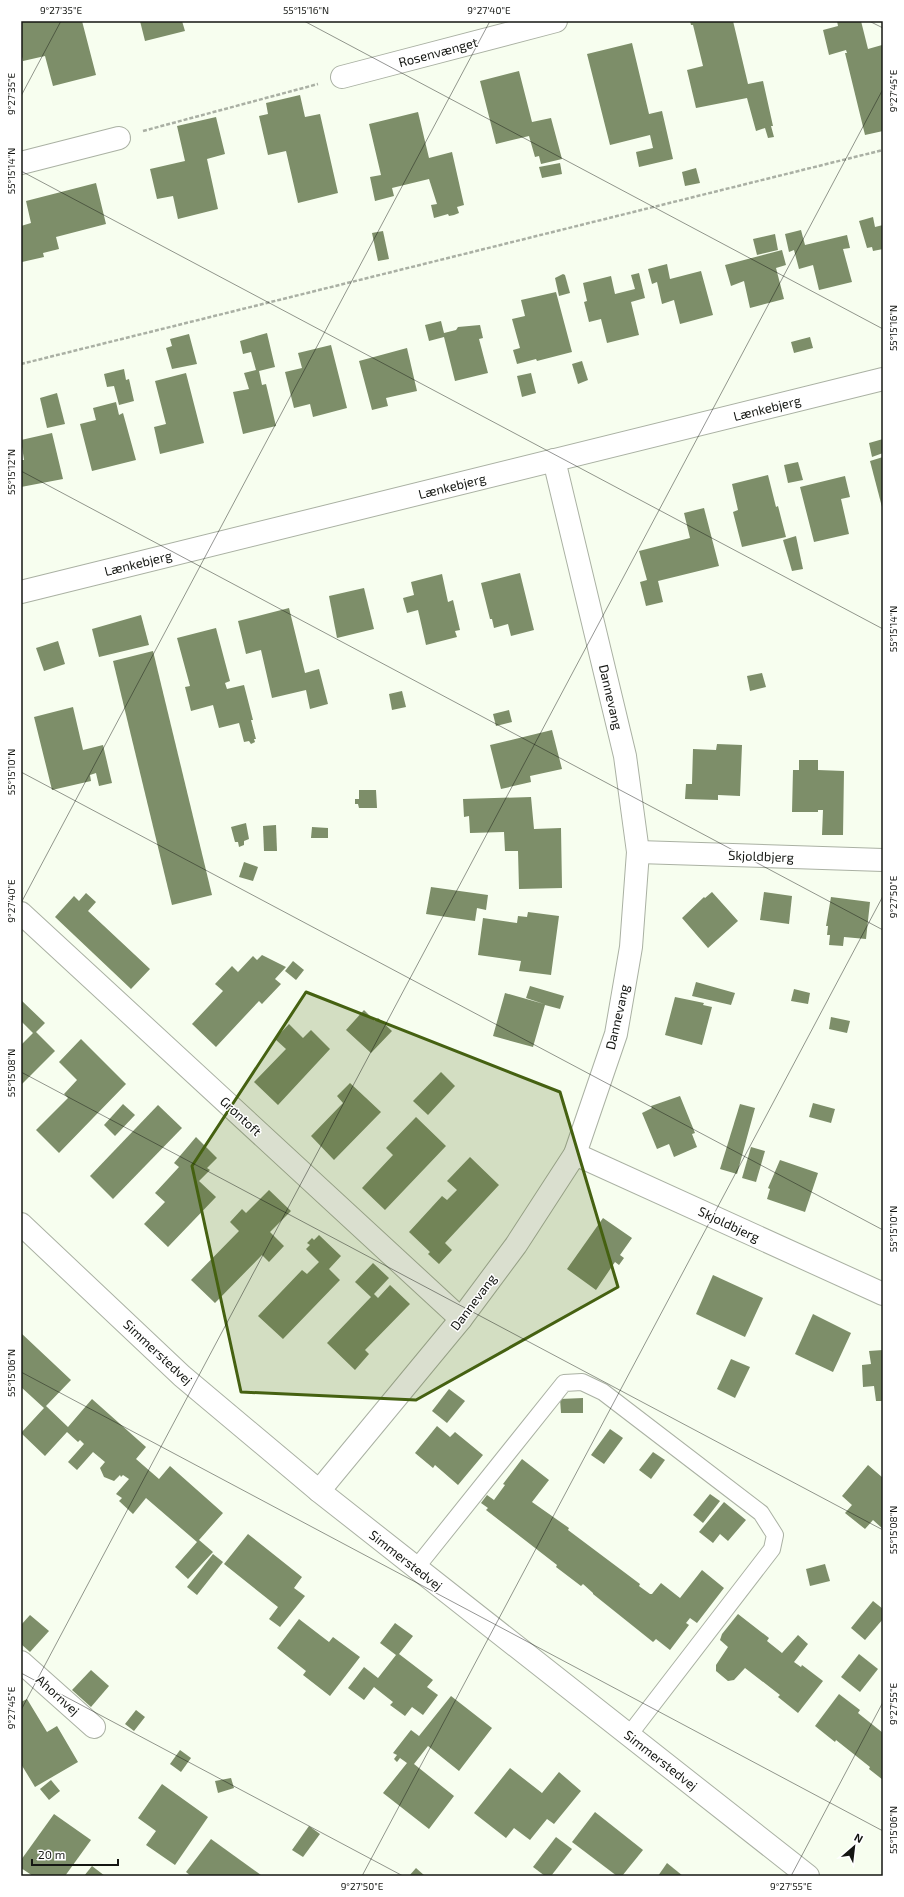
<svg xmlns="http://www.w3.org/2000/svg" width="904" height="1897" font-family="'Exo 2',sans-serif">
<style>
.building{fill:#7d8e69}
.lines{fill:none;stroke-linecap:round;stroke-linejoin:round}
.service-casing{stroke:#aab1a3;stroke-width:18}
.minor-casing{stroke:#aab1a3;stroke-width:24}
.tertiary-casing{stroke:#aab1a3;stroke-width:24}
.path{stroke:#aab0a4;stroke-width:2.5;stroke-dasharray:4 2;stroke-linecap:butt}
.service{stroke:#fff;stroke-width:16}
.minor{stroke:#fff;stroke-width:22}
.tertiary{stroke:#fff;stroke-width:22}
.marked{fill:#456111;fill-opacity:0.2;stroke:#456111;stroke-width:3;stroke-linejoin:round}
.ticks{fill:none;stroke:#141612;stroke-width:1;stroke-opacity:0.45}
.labels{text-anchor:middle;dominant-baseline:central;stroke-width:3;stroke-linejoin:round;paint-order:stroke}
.street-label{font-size:13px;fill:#141612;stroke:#fff}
.neatline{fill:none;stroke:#141612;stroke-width:1.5}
.ticks-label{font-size:10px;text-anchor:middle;fill:#141612}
</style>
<rect width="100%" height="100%" fill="#f7feef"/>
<g class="building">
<polygon points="21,21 82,21 96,75 53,86 45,56 23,61 21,52"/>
<polygon points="140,21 182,21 185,31 145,41"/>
<polygon points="690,21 733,21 748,84 763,81 773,126 771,126 774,137 768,138 765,128 756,131 747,98 696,108 687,70 703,66 693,25 691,25"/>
<polygon points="837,21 861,21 868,49 882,45 883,131 865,135 845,53 847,53 846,50 829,55 823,30 838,26"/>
<polygon points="632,43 649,114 662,111 673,159 639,167 636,152 653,148 650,135 610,145 587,54"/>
<polygon points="519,71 532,122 551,118 562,159 541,164 539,156 535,157 529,136 496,144 480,81"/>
<polygon points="300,95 305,117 320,114 338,193 298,203 286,151 268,155 259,116 268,114 266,103"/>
<polygon points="418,112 429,158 452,152 464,205 457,207 459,213 454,215 449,216 448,214 434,218 431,205 437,204 429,179 392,188 394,196 375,201 370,177 381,175 369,124"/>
<polygon points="216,117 225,154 207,159 218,209 178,219 173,196 157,199 150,169 185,161 177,126"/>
<polygon points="560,163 562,174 542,178 539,167"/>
<polygon points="696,168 700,183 685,186 682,172"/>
<polygon points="96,183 106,224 56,237 59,249 43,253 44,257 22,262 21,226 31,223 26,201"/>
<polygon points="873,217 875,227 883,225 883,249 873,251 872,247 867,248 859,221"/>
<polygon points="801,230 805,245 847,235 850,248 843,249 852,282 819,290 813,265 799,269 794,250 789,252 785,234"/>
<polygon points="383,231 389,259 378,261 372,233"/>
<polygon points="775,234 778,250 757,255 753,239"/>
<polygon points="782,250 786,265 776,268 784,299 750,308 744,281 731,286 725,265"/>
<polygon points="667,264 670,279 701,271 713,315 680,324 674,300 662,304 657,282 652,284 648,269"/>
<polygon points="639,273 645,298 631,302 639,335 607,343 601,319 589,322 584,302 587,301 583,283 611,276 615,294 635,289 631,275"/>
<polygon points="563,274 565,275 570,293 559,296 555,278"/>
<polygon points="556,292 572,352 537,361 536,359 517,364 513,350 520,348 512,319 525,316 521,300"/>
<polygon points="441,321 444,333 456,330 458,327 480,325 483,338 479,339 488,373 455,381 444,337 429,341 425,325"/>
<polygon points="267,333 275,367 259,371 262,385 266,384 276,426 243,434 233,392 249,389 244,373 256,370 251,352 243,354 240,341"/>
<polygon points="189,334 197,364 172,369 166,348 172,346 170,339"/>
<polygon points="810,337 813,348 794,353 791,342"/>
<polygon points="331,345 347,408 313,417 310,404 294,408 285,372 302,368 298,353"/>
<polygon points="407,348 417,391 386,398 388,406 372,410 359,361"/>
<polygon points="582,361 588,380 578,384 572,364"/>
<polygon points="124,369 126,380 129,379 134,401 119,405 114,386 107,387 104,374"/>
<polygon points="186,373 204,443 160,454 154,427 166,424 155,381"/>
<polygon points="531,373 536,393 522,397 517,376"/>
<polygon points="57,393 65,424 47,428 40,398"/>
<polygon points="116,402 119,415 123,413 136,460 92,471 80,424 96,420 93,408"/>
<polygon points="52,433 63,479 21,487 21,460 24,460 21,440"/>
<polygon points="883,439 883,453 872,457 869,443"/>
<polygon points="883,457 883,507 882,507 870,461"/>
<polygon points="798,462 803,480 788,483 784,465"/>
<polygon points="768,475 776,507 778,506 786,537 742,547 733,512 738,510 732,484"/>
<polygon points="845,476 850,497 841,499 849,534 814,542 800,487"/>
<polygon points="704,508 719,566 658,581 663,602 646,606 640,582 647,580 639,551 690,538 684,513"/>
<polygon points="796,536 803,569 792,571 783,540"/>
<polygon points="520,573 534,630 511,636 508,624 494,628 492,619 490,619 481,583"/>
<polygon points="442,574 448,602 453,600 460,630 455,631 457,637 426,645 418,610 407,613 403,598 414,595 411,582"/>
<polygon points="364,588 374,629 337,638 329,596"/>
<polygon points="289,608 305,673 319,669 328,704 310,709 306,690 272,698 261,650 246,654 238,621"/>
<polygon points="141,615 149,645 99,657 92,629"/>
<polygon points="216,628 230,681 225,683 227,689 244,685 253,720 251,720 256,739 254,739 255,742 251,744 249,741 244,742 239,723 219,728 213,705 191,711 185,687 190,686 177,638"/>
<polygon points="58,641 65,664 44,671 36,648"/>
<polygon points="153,651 212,895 172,905 113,661"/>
<polygon points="762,673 766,687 750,691 747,676"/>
<polygon points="402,691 406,707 392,710 389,694"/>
<polygon points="73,707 83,750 103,745 112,783 99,786 96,773 90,775 91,781 52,790 34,717"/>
<polygon points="509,710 512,722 496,726 493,714"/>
<polygon points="552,730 562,769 530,776 531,782 501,789 490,745"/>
<polygon points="717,744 742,745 740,796 718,795 718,800 685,799 686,784 692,784 693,749 716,750"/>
<polygon points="799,760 818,760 818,770 844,771 843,835 822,835 823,810 818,810 818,812 792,812 793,770 799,770"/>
<polygon points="359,790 376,790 377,808 359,808 358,804 355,804 355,799 359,799"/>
<polygon points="531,797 534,829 561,828 562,888 519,889 518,851 505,851 504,832 470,833 469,816 464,817 463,799"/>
<polygon points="246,823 249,839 244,841 244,845 239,847 238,842 235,842 231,827"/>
<polygon points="276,825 277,851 264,851 263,826"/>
<polygon points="312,827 328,828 328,838 311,838"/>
<polygon points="244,862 258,867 253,881 239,877"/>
<polygon points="431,887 488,895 486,910 477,908 475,921 426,914"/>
<polygon points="712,892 738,921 708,948 682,918 704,897 705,898"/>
<polygon points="764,892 792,896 789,924 760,920"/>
<polygon points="86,893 96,902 88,911 150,969 131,989 55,917 74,896 79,901"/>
<polygon points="831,897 870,902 866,939 844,937 843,946 829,945 830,935 827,935 828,926 826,926"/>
<polygon points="528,912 559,916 551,975 519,971 521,961 478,955 483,918 517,923 518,916 527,917"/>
<polygon points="262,955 286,967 275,979 281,984 262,1004 259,1001 216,1047 192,1024 223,991 215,984 232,966 238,972 253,956 257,960"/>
<polygon points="293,961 304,970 296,980 285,971"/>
<polygon points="696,982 735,993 731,1005 692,996"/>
<polygon points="530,986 564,996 560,1009 545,1005 533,1047 493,1036 505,993 544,1004 526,998"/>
<polygon points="794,989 810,993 808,1004 791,1001"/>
<polygon points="675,997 704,1003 703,1005 712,1007 702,1045 665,1035"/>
<polygon points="21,1000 45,1023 36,1032 55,1051 21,1085 21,1045 33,1033 21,1021"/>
<polygon points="364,1010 375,1021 378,1018 392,1031 371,1053 346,1030"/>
<polygon points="831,1017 850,1021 847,1033 829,1029"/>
<polygon points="289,1024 303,1038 311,1030 330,1049 278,1105 254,1082 286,1049 275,1039"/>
<polygon points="81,1039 126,1084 59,1153 36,1130 68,1098 64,1094 77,1080 59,1062"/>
<polygon points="441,1072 455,1086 428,1115 413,1101"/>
<polygon points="350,1083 381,1112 334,1160 311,1136 343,1103 337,1096"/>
<polygon points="680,1096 695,1133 692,1134 697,1147 674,1157 669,1144 657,1149 642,1113 652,1108 651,1106"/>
<polygon points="813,1103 835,1109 831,1123 809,1117"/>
<polygon points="123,1104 135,1115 115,1136 104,1125"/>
<polygon points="740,1104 755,1108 737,1174 720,1169"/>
<polygon points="158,1105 182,1128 113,1199 90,1176"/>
<polygon points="416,1117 446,1146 385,1210 362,1188 393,1155 386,1148"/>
<polygon points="196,1137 217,1158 207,1168 210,1170 199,1181 216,1197 168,1247 144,1224 165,1202 155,1193 179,1167 174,1163"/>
<polygon points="751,1147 765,1151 756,1182 742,1178"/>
<polygon points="470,1157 499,1185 445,1243 452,1250 439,1264 428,1254 430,1252 409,1232 442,1196 447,1200 457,1190 447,1181"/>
<polygon points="780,1160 818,1173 805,1212 767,1199 770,1189 768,1188"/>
<polygon points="269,1190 291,1211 270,1232 284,1246 269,1262 262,1255 215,1303 191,1280 239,1231 230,1222 242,1209 246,1213"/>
<polygon points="603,1218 632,1238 620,1255 624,1258 619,1265 615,1262 596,1290 567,1269"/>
<polygon points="319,1235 341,1256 329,1269 340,1280 283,1339 258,1316 302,1270 307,1274 319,1262 306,1249 310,1245 307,1243 312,1238 314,1240"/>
<polygon points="373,1263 389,1278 374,1294 378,1298 390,1285 410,1304 365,1350 369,1354 355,1370 327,1343 371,1297 355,1282"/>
<polygon points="713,1275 763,1298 745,1337 696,1314"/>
<polygon points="813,1314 851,1333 833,1372 795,1354"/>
<polygon points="21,1333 71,1380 46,1406 68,1427 92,1399 146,1447 136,1459 159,1479 170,1466 223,1513 199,1540 213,1552 188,1579 175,1567 197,1542 146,1498 133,1514 119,1501 122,1498 116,1494 129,1479 123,1475 121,1477 120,1475 114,1481 104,1477 100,1468 105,1462 93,1452 77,1470 68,1462 84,1444 80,1440 78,1442 67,1432 45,1456 21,1433 44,1408 21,1387"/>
<polygon points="883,1350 883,1401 876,1401 874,1386 863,1387 862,1365 871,1364 869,1351"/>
<polygon points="731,1359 750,1367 735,1398 717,1389"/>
<polygon points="449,1389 465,1401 447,1423 432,1411"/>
<polygon points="583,1398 583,1413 561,1413 560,1399"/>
<polygon points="437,1426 450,1437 455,1432 483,1455 458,1485 435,1465 433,1468 415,1453"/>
<polygon points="610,1429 623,1438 604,1464 591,1455"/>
<polygon points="653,1452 665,1460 651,1479 639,1470"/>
<polygon points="522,1459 549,1480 532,1502 569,1528 568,1530 640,1584 639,1586 650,1594 652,1594 661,1583 680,1598 702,1570 724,1588 697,1623 690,1618 686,1623 689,1625 670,1650 656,1639 653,1642 593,1594 593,1593 583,1584 581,1586 556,1567 557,1565 486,1510 488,1508 481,1503 487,1495 494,1500 505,1485 503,1484"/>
<polygon points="868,1465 883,1478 883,1529 873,1520 865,1529 845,1513 852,1505 842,1496"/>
<polygon points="710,1494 720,1501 703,1523 693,1515"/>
<polygon points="724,1502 746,1520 728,1541 720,1534 713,1543 699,1532"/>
<polygon points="248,1534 302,1577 294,1588 305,1596 280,1627 269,1619 278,1607 224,1564"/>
<polygon points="213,1554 223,1562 197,1595 187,1587"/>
<polygon points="825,1564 830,1581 810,1586 806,1569"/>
<polygon points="873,1601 883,1609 883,1619 865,1640 851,1628"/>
<polygon points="738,1614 769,1638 767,1641 782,1653 798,1635 808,1644 794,1662 801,1667 802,1665 823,1681 798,1713 778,1697 780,1695 745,1668 734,1680 728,1681 716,1671 716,1665 728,1647 720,1640 722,1634"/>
<polygon points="30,1615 49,1631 30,1652 21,1644 21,1625"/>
<polygon points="299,1619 329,1642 333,1637 360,1657 330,1696 303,1675 306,1671 277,1648"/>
<polygon points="395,1623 413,1636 399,1654 433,1680 427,1687 438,1695 423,1715 412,1707 405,1716 390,1705 393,1702 374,1687 364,1700 348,1688 364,1667 378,1678 396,1655 380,1643"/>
<polygon points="859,1654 878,1669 860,1692 841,1677"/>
<polygon points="91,1670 109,1686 91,1707 72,1690"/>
<polygon points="839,1694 860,1710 858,1713 883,1733 883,1780 869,1769 870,1767 836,1740 835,1742 815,1726"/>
<polygon points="451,1696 492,1728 459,1771 428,1746 414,1764 454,1796 429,1829 383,1793 407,1763 400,1758 397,1762 394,1759 397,1755 393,1753 411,1730 419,1736"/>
<polygon points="27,1699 47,1732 57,1726 78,1762 35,1787 21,1764 21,1702"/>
<polygon points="136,1710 145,1717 134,1731 125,1724"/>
<polygon points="180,1750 191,1758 181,1772 170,1764"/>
<polygon points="510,1768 542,1793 559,1772 581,1791 554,1824 547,1819 530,1840 514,1828 506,1838 474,1813"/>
<polygon points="231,1778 234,1788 218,1793 215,1781"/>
<polygon points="51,1780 60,1791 49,1800 40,1789"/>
<polygon points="162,1784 208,1817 175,1865 146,1845 156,1831 138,1818"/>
<polygon points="595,1812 643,1850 622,1876 617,1876 572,1842"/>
<polygon points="54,1814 91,1840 65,1876 33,1876 21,1868 21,1860"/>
<polygon points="309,1826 320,1834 303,1857 292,1850"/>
<polygon points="556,1837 572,1849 551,1876 545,1876 533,1867"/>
<polygon points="211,1839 261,1875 260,1876 191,1876 186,1872"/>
<polygon points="667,1863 683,1876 658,1876"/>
<polygon points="92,1866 105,1876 84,1876"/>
<polygon points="416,1868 425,1876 409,1876"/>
</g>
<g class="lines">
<g class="service-casing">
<polyline id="service" points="416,1568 564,1383 582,1382 603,1392 761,1513 775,1535 772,1549 629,1735"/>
</g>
<g class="minor-casing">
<g id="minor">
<polyline points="342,77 556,21"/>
<polyline points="21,163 119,138"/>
<polyline points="638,852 883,860"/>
<polyline points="21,913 461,1319"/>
<polyline points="575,1154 883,1294"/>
<polyline points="319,1491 461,1319 516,1245 575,1154 616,1034 631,947 638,852 625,756 554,460"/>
<polyline points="21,1662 94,1727"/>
</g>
</g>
<g class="tertiary-casing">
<g id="tertiary">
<polyline points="21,592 883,379"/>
<polyline points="21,1224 182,1376 319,1491 808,1876"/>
</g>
</g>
<g class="path">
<polyline points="143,131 318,84"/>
<polyline points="21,364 883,150"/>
</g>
<use href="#service" class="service"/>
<use href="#minor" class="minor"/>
<use href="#tertiary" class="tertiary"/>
</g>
<path class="marked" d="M306,992L560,1092L618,1287L416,1400L241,1392L192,1166Z"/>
<path class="ticks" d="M304,21L883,329M869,21L883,28M21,96L61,21M21,171L883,629M21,471L883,930M21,772L883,1230M21,903L490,21M21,1072L883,1530M21,1372L883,1831M21,1673L403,1876M21,1710L883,89M362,1876L883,896M791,1876L883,1702"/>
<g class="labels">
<g class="street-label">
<text transform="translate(438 52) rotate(-15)">Rosenvænget</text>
<text transform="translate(767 408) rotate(-14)">Lænkebjerg</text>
<text transform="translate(452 486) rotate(-14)">Lænkebjerg</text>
<text transform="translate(138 563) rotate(-14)">Lænkebjerg</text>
<text transform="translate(611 697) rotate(77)">Dannevang</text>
<text transform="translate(761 856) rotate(2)">Skjoldbjerg</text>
<text transform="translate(617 1017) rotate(-77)">Dannevang</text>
<text transform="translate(241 1116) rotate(43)">Grøntoft</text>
<text transform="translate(729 1224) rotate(25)">Skjoldbjerg</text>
<text transform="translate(473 1302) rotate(-53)">Dannevang</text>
<text transform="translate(158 1352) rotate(43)">Simmerstedvej</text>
<text transform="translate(406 1560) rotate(38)">Simmerstedvej</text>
<text transform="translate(58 1695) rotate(42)">Ahornvej</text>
<text transform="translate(661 1760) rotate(38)">Simmerstedvej</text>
</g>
</g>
<rect width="904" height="1897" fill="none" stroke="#ffffff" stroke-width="44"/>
<g transform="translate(854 1847) rotate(28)" stroke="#ffffff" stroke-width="3" paint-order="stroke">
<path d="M0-3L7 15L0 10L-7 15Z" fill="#141612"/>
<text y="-6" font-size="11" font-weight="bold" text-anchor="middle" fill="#141612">N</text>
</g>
<path d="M32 1859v6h86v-6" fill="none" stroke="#141612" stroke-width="2"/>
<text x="38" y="1859" font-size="12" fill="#141612" stroke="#ffffff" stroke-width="3" paint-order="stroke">20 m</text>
<rect x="22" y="22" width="860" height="1853" class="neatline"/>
<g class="ticks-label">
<text x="61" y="14">9°27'35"E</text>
<text x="306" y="14">55°15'16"N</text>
<text x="489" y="14">9°27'40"E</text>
<text transform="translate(893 91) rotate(-90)" y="4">9°27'45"E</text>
<text transform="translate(11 94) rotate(-90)" y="4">9°27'35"E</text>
<text transform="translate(11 171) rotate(-90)" y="4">55°15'14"N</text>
<text transform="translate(893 328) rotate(-90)" y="4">55°15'16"N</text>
<text transform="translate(11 472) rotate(-90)" y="4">55°15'12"N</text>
<text transform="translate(893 629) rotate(-90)" y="4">55°15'14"N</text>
<text transform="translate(11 772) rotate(-90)" y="4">55°15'10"N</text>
<text transform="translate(893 897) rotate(-90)" y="4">9°27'50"E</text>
<text transform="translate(11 901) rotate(-90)" y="4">9°27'40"E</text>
<text transform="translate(11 1073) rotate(-90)" y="4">55°15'08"N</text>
<text transform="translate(893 1229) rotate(-90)" y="4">55°15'10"N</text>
<text transform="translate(11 1373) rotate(-90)" y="4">55°15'06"N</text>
<text transform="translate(893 1530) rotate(-90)" y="4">55°15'08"N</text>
<text transform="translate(893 1704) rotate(-90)" y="4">9°27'55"E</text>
<text transform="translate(11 1708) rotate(-90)" y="4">9°27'45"E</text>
<text transform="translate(893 1830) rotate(-90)" y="4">55°15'06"N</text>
<text x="362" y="1890">9°27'50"E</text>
<text x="791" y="1890">9°27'55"E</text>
</g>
</svg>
